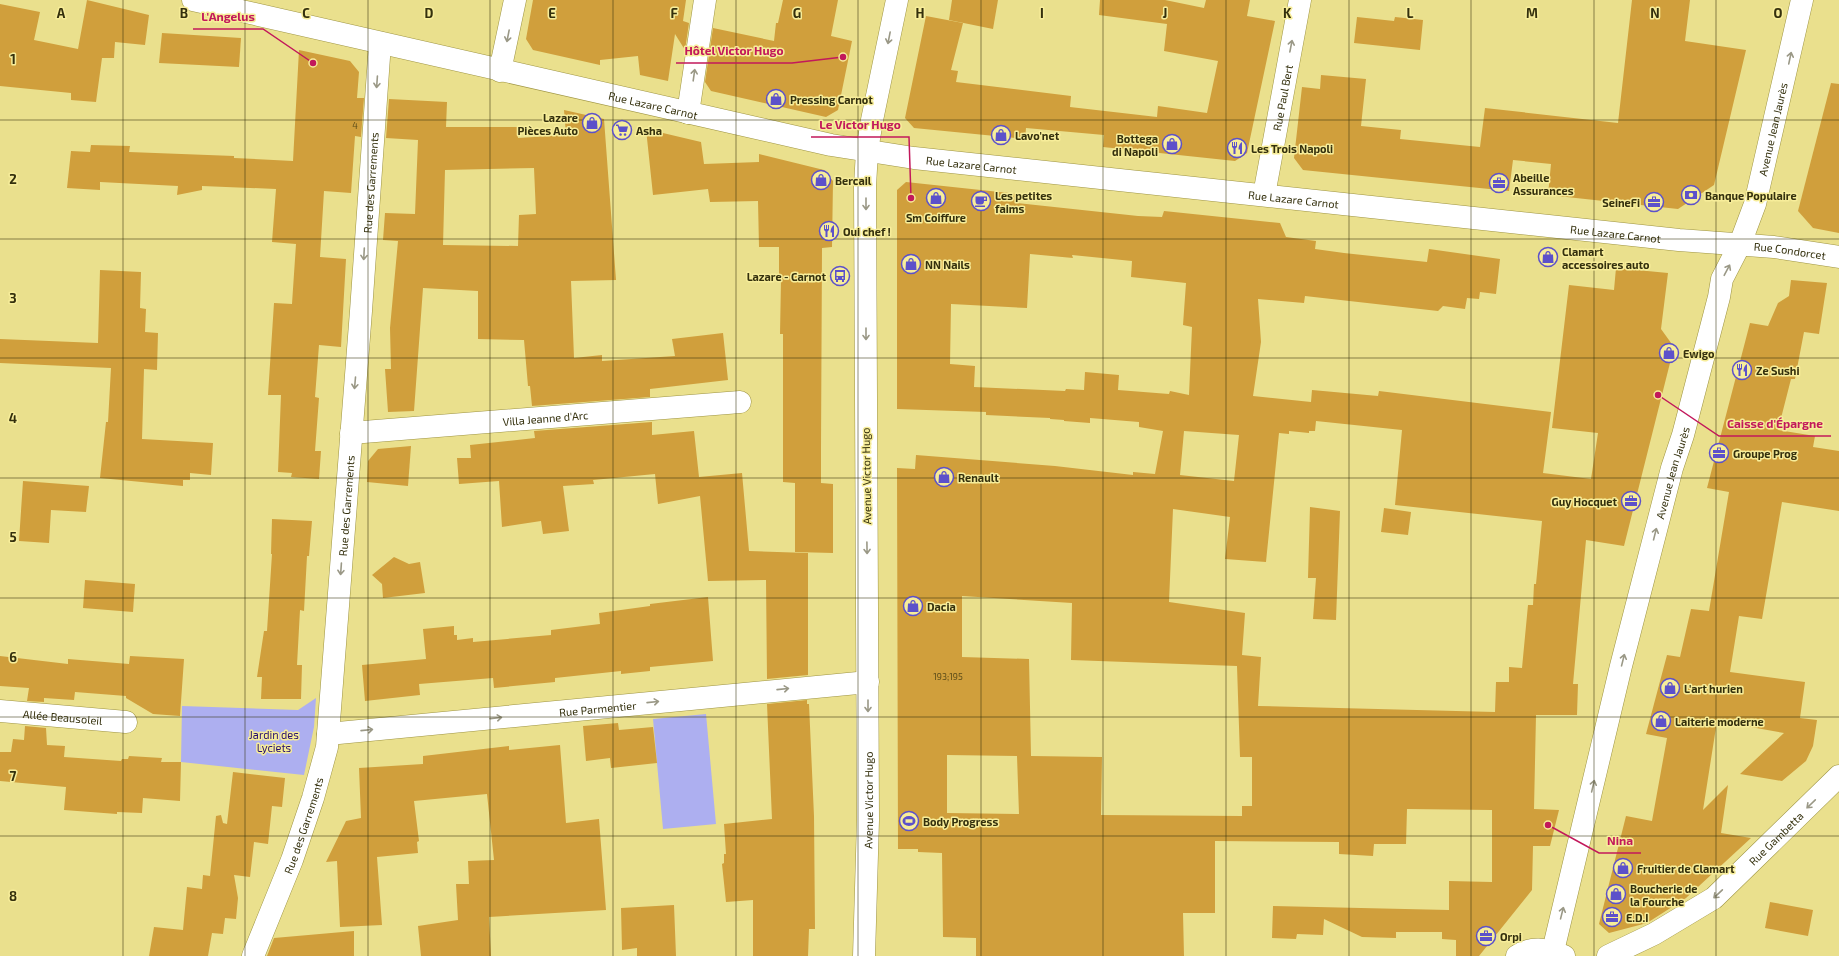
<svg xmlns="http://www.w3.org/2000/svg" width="1839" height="956" font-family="'Exo 2',sans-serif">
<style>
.green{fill:#adaff0}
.building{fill:#d09f3c;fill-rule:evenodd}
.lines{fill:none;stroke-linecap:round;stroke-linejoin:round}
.minor-casing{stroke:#9e9442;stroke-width:23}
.major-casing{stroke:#9e9442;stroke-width:23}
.minor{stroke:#fff;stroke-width:22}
.major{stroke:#fff;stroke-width:22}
.oneway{stroke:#9a9886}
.grid{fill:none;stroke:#34300d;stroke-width:1;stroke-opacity:0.55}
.labels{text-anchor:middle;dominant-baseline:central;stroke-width:3;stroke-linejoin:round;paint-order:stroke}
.number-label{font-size:9px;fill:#5b4c19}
.street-label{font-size:11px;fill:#34300d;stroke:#f7ed9a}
.poi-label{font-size:11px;font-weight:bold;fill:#34300d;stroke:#f7ed9a;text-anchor:start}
.park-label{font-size:11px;fill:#250d70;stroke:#f7ed9a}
.grid-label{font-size:13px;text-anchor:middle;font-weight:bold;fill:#34300d;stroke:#f7ed9a;stroke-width:3;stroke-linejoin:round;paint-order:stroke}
.leader{fill:none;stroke:#c2185b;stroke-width:1.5}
.callout-dot{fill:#c2185b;stroke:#f7ed9a;stroke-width:1.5}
.callout-label{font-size:12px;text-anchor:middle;font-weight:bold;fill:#c2185b;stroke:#f7ed9a;stroke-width:3;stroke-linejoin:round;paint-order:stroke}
</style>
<rect width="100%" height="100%" fill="#eae08d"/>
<g class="green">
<polygon points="316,698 314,727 304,775 181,762 182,706 298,710"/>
<polygon points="706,714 716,824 663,829 653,719"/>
</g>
<g class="building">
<polygon points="87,0 149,15 145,45 115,42 114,58 102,58 96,102 71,100 71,93 0,86 0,4 40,12 34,40 78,49"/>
<polygon points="533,0 686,0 683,21 689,23 685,50 675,34 668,81 640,75 638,56 600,60 600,65 533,50 526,39"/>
<polygon points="783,0 838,0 831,36 852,41 838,110 826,117 711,91 705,82 713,28 774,41 776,23 778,23"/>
<polygon points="952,0 998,0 993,29 949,20"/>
<polygon points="1100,0 1165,0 1204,8 1206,0 1250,0 1247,16 1275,21 1247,153 1235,161 1103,147 1104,135 1026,128 1025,139 914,128 905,118 926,16 963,23 951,70 958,71 956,82 1071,96 1070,107 1157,117 1158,106 1207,113 1218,61 1164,51 1167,24 1099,15"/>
<polygon points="1632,0 1690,0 1685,41 1746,50 1714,185 1678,209 1548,195 1551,164 1513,160 1509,191 1303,170 1294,158 1302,87 1320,89 1321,75 1366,79 1361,126 1401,130 1400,139 1480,147 1485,108 1618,123"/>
<polygon points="1357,17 1394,21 1395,17 1423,20 1420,50 1354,43"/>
<polygon points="162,33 241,38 239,67 159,63"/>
<polygon points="299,50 350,61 359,72 357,98 364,98 361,137 355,136 351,193 324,191 320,257 346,259 341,347 319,345 315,397 319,398 315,451 321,451 319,479 291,477 292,473 278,472 281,395 268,395 274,303 292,304 296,244 272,242 276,189 202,186 202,190 177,195 178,186 100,182 100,190 67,188 71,151 90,152 91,145 130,146 129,152 234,156 234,158 293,161"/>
<polygon points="1831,83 1839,84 1839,233 1813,228 1798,211"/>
<path d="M389,99L447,102L446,127H518V138L566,135L564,110L604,119L616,280L571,281L574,358L602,355V361L675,356L672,339L723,333L728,380L650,389V397L532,406L530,386H528L524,340L478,339V291L423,288L414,411L388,412L385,369H391L390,328L398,241L383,240L385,213L415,214L418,140L386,138ZM534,168L536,214L519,215L518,246L443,245L445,170Z"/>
<polygon points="646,129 701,142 704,164 759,162 759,154 824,170 833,181 832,247 822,248 821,447 821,483 833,484 833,553 795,552 795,483 783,482 783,334 780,334 781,280 779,280 779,247 759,247 758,201 710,202 708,189 653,195"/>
<path d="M906,182L1018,194L1017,203L1138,216L1162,217L1164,211L1280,223L1286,237L1316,241L1315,249L1344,253L1427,262L1429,249L1500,259L1496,294L1480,292L1479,299L1467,298L1465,309L1443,306L1438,311L1305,296L1304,303L1258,299L1261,342L1253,396L1311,402L1312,390L1378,396L1379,391L1551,412L1543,473L1591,479L1598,433L1552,428L1569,285L1614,290L1616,268L1668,273L1661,329L1674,347L1624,546L1586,540L1573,684H1578L1577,715H1536L1534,809L1559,810L1550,846H1533L1532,890L1479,956H1456V940L1442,939V932H1396V938L1362,937L1324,919L1323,935L1297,934L1296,939L1272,938L1273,906L1449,910V881L1492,882V810L1407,809L1406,844H1374L1373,856L1339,854V842L1215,841V913H1183L1184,956H976V938L943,937L942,853L918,852V849H898L897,468L915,469L916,455L1055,466L1133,475V472L1155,474L1163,431L1139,427V422L1090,418V423L1064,421V420L1050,419V418L986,415V412L897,409V190ZM1030,254L1073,258L1072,255L1132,261L1131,277L1186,283L1183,325L1192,327L1189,395L1170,391L1169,394L1118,390L1119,375L1085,372L1084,390L1066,389L1065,391L974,387L975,366L950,364L951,304L1027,308ZM1316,421L1402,430L1395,505L1542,521L1536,584H1534L1533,605H1528L1522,668L1509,667V682H1496L1495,712L1258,706L1261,657L1242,655L1245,613L1169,602L1173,509L1230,517L1225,559L1266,562L1279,433L1289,434V431L1309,433V431H1315ZM1184,431L1239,435L1234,481L1180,475ZM962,596L1072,603L1071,660L1237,666L1240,757H1252V806H1242V816L1101,815L1102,757L1031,756L1029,659L962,657ZM947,755L1017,756L1019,814L947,813Z"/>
<polygon points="100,270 141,272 140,308 146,309 145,332 158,333 157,370 144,369 142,439 213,443 211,475 190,473 190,480 183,480 183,486 100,478 106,422 108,422 111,368 0,363 0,339 98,343"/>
<polygon points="1791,280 1827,283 1819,334 1804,332 1795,379 1791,379 1778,430 1815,436 1813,447 1839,451 1839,511 1782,502 1762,619 1739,616 1730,672 1805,682 1800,718 1817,720 1813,746 1806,761 1782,781 1740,774 1784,733 1717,721 1703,810 1728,785 1721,833 1751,838 1686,898 1647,923 1609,933 1599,924 1626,816 1652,821 1667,738 1646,734 1667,655 1680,657 1691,609 1709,611 1729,492 1707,488 1750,323 1768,326 1778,303 1789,296"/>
<polygon points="652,422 652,435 694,431 699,477 742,473 749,551 808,553 808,675 767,679 766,580 708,581 700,496 658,504 655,474 593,480 594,484 563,486 569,531 543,534 541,521 502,527 499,481 459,484 457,458 471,458 470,445 535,438 534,431"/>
<polygon points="411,446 408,486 367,482 368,461 378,449"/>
<polygon points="23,481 89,486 86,512 51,510 49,543 19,541"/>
<polygon points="1310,507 1340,511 1336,620 1313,619 1316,578 1308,578"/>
<polygon points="1384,508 1411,512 1408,535 1381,532"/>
<polygon points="272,519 312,521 309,556 307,556 304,611 300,610 297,665 302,665 301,699 261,699 262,677 257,677 264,631 267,631 272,554 271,554"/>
<polygon points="394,557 409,564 420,562 425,593 383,598 382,584 372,575"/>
<polygon points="85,580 135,584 133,612 83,608"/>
<polygon points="708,597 713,661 650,667 650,671 621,674 621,671 555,678 555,682 494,688 493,678 419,684 420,695 365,701 362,665 426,659 423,629 454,626 454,635 457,635 457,640 473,638 473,642 551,635 551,630 600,624 599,613 650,606 650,604"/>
<polygon points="0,656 68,664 68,659 129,664 130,656 184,659 180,716 153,714 126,698 126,696 75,692 74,700 44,698 44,702 27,701 29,688 0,686"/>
<polygon points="807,700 807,704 809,704 814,816 815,929 809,929 808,956 753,956 753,900 726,902 722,864 724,863 724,854 726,854 724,824 772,819 767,704"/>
<polygon points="618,723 619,730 653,727 657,763 611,768 610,758 586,761 583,726"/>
<polygon points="25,726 46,728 47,745 65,746 64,757 121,761 122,759 128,759 129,756 162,758 161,762 181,762 180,801 143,798 142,813 117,812 117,814 64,810 66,787 0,781 0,752 11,752 13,739 24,740"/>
<polygon points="560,745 566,823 599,819 606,910 489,917 491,956 421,956 418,926 458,920 456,884 469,884 468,861 494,860 487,794 414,801 419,841 417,842 418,853 377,857 382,925 340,927 337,861 326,862 346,821 361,818 359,768 423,764 423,756 449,753 509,746 509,750"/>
<polygon points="233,772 285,778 282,807 272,806 268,844 254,842 250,877 234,875 238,898 236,919 225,918 223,934 212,933 208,956 149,956 154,927 183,930 187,887 202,889 203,875 210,876 216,816 221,815 223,823 227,824"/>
<polygon points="1770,902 1813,910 1808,936 1765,928"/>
<polygon points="674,905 676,956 637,956 637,948 622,950 621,908"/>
<polygon points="354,931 354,956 267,956 274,938"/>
</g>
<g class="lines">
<g class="minor-casing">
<g id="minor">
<path id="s1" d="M193,0L831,145L914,158L1679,240L1774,247L1839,257"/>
<polyline points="500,71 515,0"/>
<polyline points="688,113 705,0"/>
<path id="s2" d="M1264,195L1300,0"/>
<path id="s3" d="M351,433L740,402"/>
<path id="s4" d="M0,711L126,722"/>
<path id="s5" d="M328,734L868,682"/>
<path id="s6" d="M1553,951L1621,666L1672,468L1683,435L1719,297L1722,279L1740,244L1755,204L1802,0"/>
<path id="s7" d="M253,956L292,860L313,798L327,747L361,311L380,43"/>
<path id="s8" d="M864,956L868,820L865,186L867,151L872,120L897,0"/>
<path id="s9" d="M1608,956L1654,934L1714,898L1839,776"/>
</g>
</g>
<g class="major-casing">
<path id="major" d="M1517,956C1531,946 1550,949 1564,956"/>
</g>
<use href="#minor" class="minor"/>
<use href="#major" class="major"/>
</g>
<defs><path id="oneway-shaft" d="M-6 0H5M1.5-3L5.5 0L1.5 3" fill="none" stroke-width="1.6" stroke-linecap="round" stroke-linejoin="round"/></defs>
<g class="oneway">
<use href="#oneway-shaft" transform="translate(508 36) rotate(101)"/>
<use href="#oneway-shaft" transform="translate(889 38) rotate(101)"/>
<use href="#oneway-shaft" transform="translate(1291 46) rotate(-79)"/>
<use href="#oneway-shaft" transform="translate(1790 58) rotate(-78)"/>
<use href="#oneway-shaft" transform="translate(694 75) rotate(-82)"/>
<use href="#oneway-shaft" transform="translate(377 82) rotate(94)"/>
<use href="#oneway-shaft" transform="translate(866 204) rotate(90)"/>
<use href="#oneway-shaft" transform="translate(364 254) rotate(93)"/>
<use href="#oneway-shaft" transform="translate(1727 270) rotate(-62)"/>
<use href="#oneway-shaft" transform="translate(866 334) rotate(90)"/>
<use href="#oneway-shaft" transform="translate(355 383) rotate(95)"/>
<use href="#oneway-shaft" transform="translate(1655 534) rotate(-76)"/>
<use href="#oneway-shaft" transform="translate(867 548) rotate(89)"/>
<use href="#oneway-shaft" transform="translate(341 569) rotate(94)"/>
<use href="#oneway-shaft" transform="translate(1623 660) rotate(-76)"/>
<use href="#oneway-shaft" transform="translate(783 689) rotate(-6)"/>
<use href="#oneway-shaft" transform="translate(653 702) rotate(-6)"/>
<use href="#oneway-shaft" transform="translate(868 706) rotate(90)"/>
<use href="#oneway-shaft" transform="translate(496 718) rotate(-6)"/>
<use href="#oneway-shaft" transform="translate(367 730) rotate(-6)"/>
<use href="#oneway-shaft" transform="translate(1593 786) rotate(-77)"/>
<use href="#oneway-shaft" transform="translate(1811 804) rotate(136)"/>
<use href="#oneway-shaft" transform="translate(1718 894) rotate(137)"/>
<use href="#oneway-shaft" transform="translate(1562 913) rotate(-76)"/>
</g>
<path class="grid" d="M123,0V956M245,0V956M368,0V956M490,0V956M613,0V956M736,0V956M858,0V956M981,0V956M1103,0V956M1226,0V956M1349,0V956M1471,0V956M1594,0V956M1716,0V956M0,120H1839M0,239H1839M0,358H1839M0,478H1839M0,598H1839M0,717H1839M0,836H1839"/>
<defs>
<g id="shop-ring" transform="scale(1)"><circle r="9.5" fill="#f7ed9a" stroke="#5c51ca" stroke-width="1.5"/><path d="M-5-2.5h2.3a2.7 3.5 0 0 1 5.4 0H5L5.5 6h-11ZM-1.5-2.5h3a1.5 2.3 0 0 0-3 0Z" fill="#5c51ca"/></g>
<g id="supermarket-ring" transform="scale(1)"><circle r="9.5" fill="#f7ed9a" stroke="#5c51ca" stroke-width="1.5"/><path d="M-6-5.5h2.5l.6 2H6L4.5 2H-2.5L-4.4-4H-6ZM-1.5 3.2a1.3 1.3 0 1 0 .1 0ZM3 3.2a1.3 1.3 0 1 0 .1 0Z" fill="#5c51ca"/></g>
<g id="restaurant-ring" transform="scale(1)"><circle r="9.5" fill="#f7ed9a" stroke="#5c51ca" stroke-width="1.5"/><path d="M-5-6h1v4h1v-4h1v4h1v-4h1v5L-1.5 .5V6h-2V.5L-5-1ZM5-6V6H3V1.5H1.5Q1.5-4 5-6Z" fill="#5c51ca"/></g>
<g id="office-ring" transform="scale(1)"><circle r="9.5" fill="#f7ed9a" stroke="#5c51ca" stroke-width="1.5"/><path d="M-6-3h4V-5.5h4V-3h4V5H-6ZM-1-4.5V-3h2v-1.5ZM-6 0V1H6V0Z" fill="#5c51ca"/></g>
<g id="bank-ring" transform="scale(1)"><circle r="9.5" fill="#f7ed9a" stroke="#5c51ca" stroke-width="1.5"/><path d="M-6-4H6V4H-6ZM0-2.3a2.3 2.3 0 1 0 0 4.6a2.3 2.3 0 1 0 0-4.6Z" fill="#5c51ca"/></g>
<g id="cafe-ring" transform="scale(1)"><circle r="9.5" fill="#f7ed9a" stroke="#5c51ca" stroke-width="1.5"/><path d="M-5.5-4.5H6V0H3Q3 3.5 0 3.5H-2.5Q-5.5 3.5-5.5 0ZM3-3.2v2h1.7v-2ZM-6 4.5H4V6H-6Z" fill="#5c51ca"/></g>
<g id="bus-ring" transform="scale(1)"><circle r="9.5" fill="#f7ed9a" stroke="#5c51ca" stroke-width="1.5"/><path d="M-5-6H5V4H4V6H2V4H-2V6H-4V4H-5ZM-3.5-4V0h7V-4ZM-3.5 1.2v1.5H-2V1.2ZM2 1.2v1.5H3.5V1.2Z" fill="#5c51ca"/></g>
<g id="stadium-ring" transform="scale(1)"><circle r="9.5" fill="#f7ed9a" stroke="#5c51ca" stroke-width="1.5"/><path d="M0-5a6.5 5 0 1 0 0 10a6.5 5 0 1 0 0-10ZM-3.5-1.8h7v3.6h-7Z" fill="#5c51ca"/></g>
</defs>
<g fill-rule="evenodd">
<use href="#shop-ring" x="776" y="99"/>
<use href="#shop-ring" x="592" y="123"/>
<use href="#supermarket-ring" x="622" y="130"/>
<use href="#shop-ring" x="1001" y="135"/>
<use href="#shop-ring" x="1172" y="144"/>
<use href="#restaurant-ring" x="1237" y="148"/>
<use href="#shop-ring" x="821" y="180"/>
<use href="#office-ring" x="1499" y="183"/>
<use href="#bank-ring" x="1691" y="195"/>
<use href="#shop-ring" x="936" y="198"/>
<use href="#cafe-ring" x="981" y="201"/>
<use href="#office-ring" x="1654" y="202"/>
<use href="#restaurant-ring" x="829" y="231"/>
<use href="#shop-ring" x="1548" y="257"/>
<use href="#shop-ring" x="911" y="264"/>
<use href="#bus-ring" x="840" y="276"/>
<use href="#shop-ring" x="1669" y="353"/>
<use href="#restaurant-ring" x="1742" y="370"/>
<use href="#office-ring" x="1719" y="453"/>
<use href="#shop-ring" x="944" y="477"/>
<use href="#office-ring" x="1631" y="501"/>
<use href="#shop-ring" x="913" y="606"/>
<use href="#shop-ring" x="1670" y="688"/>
<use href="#shop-ring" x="1661" y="721"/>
<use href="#stadium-ring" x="909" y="821"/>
<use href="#shop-ring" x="1623" y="868"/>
<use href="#shop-ring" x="1616" y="894"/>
<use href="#office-ring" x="1612" y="917"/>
<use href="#office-ring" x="1486" y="936"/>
</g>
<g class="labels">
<g class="number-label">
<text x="355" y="125">4</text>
<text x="948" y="676">193;195</text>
</g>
<g class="street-label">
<text stroke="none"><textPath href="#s2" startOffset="99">Rue Paul Bert</textPath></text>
<text stroke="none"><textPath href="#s1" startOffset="472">Rue Lazare Carnot</textPath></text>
<text stroke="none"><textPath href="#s6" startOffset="852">Avenue Jean Jaurès</textPath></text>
<text stroke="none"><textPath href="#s1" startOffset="796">Rue Lazare Carnot</textPath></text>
<text stroke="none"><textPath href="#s7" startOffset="788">Rue des Garrements</textPath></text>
<text stroke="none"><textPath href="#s1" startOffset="1120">Rue Lazare Carnot</textPath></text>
<text stroke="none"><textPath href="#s1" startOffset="1444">Rue Lazare Carnot</textPath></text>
<text stroke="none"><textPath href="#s1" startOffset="1619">Rue Condorcet</textPath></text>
<text stroke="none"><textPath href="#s3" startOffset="195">Villa Jeanne d'Arc</textPath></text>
<text stroke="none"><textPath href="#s6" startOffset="493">Avenue Jean Jaurès</textPath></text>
<text transform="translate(866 476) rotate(-91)">Avenue Victor Hugo</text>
<text stroke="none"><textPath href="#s7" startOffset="464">Rue des Garrements</textPath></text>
<text stroke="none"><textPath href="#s5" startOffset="271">Rue Parmentier</textPath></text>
<text stroke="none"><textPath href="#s4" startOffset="63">Allée Beausoleil</textPath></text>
<text stroke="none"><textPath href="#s8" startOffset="156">Avenue Victor Hugo</textPath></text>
<text stroke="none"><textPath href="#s7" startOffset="140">Rue des Garrements</textPath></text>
<text stroke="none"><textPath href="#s9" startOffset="207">Rue Gambetta</textPath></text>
</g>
<g class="poi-label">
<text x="790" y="99">Pressing Carnot</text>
<text x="578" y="117" text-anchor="end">Lazare<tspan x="578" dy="13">Pièces Auto</tspan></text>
<text x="636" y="130">Asha</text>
<text x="1015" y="135">Lavo'net</text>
<text x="1158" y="138" text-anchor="end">Bottega<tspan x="1158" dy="13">di Napoli</tspan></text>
<text x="1251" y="148">Les Trois Napoli</text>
<text x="1513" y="177">Abeille<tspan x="1513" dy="13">Assurances</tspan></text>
<text x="835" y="180">Bercail</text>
<text x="995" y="195">Les petites<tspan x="995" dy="13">faims</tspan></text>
<text x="1705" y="195">Banque Populaire</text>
<text x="1640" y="202" text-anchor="end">SeineFi</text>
<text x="936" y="217" text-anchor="middle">Sm Coiffure</text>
<text x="843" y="231">Oui chef !</text>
<text x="1562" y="251">Clamart<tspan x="1562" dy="13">accessoires auto</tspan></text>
<text x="925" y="264">NN Nails</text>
<text x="826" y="276" text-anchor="end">Lazare - Carnot</text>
<text x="1683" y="353">Ewigo</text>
<text x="1756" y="370">Ze Sushi</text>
<text x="1733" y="453">Groupe Prog</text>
<text x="958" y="477">Renault</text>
<text x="1617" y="501" text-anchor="end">Guy Hocquet</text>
<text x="927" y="606">Dacia</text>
<text x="1684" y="688">L'art hurien</text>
<text x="1675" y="721">Laiterie moderne</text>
<text x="923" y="821">Body Progress</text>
<text x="1637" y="868">Fruitier de Clamart</text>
<text x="1630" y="888">Boucherie de<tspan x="1630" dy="13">la Fourche</tspan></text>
<text x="1626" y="917">E.D.I</text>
<text x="1500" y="936">Orpi</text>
</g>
<g class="park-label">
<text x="274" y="734">Jardin des<tspan x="274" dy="13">Lyciets</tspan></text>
</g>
</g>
<g class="grid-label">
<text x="61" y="18">A</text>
<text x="184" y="18">B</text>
<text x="306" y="18">C</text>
<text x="429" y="18">D</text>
<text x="552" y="18">E</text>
<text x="674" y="18">F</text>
<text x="797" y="18">G</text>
<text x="920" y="18">H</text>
<text x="1042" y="18">I</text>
<text x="1165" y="18">J</text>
<text x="1287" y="18">K</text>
<text x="1410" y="18">L</text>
<text x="1532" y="18">M</text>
<text x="1655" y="18">N</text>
<text x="1778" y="18">O</text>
<text x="13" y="64">1</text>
<text x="13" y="184">2</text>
<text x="13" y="303">3</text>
<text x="13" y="423">4</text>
<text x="13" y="542">5</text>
<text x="13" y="662">6</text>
<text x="13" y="781">7</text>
<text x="13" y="901">8</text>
</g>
<path class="leader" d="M313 63L263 29H193M843 57L792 63H676M911 198L909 137H811M1658 395L1719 436H1831M1548 825L1599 853H1641"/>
<g class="callout-dot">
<circle cx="313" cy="63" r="4"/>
<circle cx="843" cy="57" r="4"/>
<circle cx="911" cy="198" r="4"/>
<circle cx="1658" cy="395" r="4"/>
<circle cx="1548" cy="825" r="4"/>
</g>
<g class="callout-label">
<text x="228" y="21">L'Angelus</text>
<text x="734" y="55">Hôtel Victor Hugo</text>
<text x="860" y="129">Le Victor Hugo</text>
<text x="1775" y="428">Caisse d'Épargne</text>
<text x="1620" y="845">Nina</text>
</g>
</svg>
